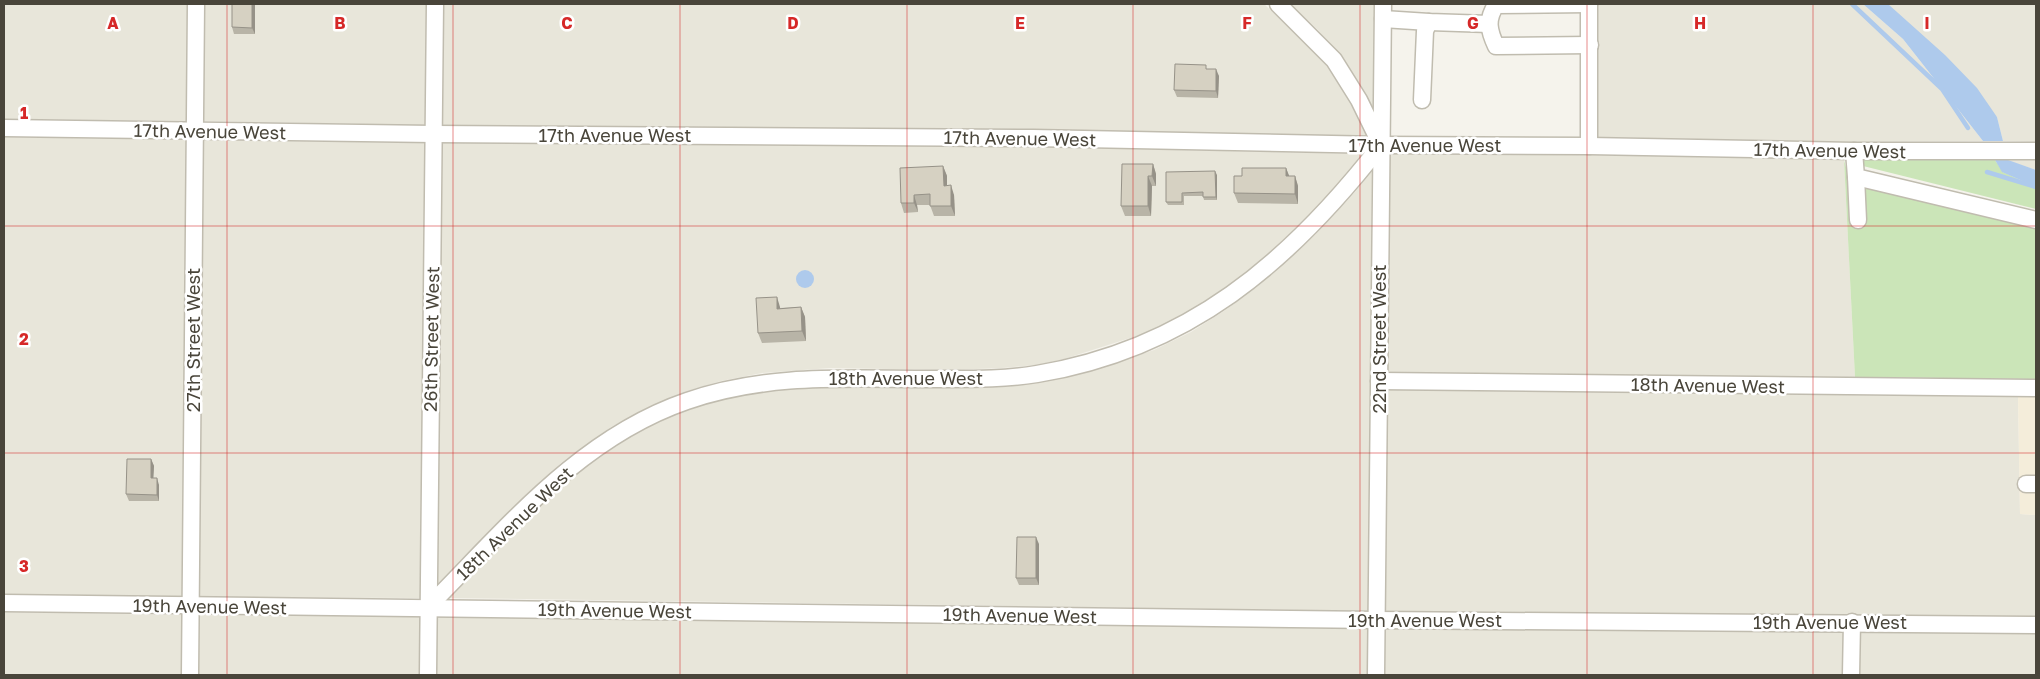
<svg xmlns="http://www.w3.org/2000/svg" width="2040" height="679" font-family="'Golos Text',sans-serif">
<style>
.residential{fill:#e8e6da}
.commercial{fill:#f4edda}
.green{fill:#cbe5b8}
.water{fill:#aecaec}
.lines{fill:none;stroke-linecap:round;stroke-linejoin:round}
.stream{stroke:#aecaec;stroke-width:4.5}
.minor-casing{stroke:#c0bcaf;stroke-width:19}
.minor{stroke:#fff;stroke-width:16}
.wall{fill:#b8b4a7}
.shaded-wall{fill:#969288}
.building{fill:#d6d1c2;stroke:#969288}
.grid{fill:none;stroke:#d62828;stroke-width:1;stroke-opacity:0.55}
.labels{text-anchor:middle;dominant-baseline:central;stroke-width:5;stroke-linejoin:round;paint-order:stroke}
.street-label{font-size:18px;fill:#49453a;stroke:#fff}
.grid-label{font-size:16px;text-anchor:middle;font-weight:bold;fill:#d62828;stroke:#fff;stroke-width:5;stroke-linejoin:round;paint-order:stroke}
</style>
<rect width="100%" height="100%" fill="#f5f3ec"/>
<g class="residential">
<polygon points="4,4 188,4 186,121 4,119"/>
<polygon points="204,4 427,4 425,125 203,121"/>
<polygon points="443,4 1264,4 1306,43 1328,66 1352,104 1367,136 1033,129 442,125"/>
<polygon points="1290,4 1375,4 1373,110 1340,55 1317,29"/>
<polygon points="1598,4 1863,4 1903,39 1983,141 1852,142 1597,137"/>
<polygon points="1888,4 2036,4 2036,142 2003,141 1997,117"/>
<polygon points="4,137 186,140 182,597 4,594"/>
<polygon points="203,140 425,143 420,598 199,597"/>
<polygon points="441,143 1033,147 1363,154 1343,180 1306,220 1247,273 1215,296 1184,316 1149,332 1064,359 1036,365 1002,368 950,370 830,368 762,373 721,381 684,392 647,408 611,427 561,463 528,493 436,587"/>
<polygon points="1389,154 1589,155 1844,160 1855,377 1387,372"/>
<polygon points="2008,160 2036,160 2036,170 2008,161"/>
<polygon points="1372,170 1368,611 449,598 538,507 571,477 620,443 654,424 689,409 724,399 764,392 809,387 950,388 1003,387 1037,383 1103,367 1154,350 1191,332 1224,311 1257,287 1316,234 1355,192"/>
<polygon points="1387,390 2018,397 2020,514 2036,515 2036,616 1384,611"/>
<polygon points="4,612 182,615 181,675 4,675"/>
<polygon points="198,615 420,616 420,675 198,675"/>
<polygon points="436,616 1368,629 1368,675 436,675"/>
<polygon points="1384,629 1844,631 1843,675 1384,675"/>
<polygon points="1860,631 2036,634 2036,675 1859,675"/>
</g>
<polygon class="commercial" points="2018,397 2036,397 2036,515 2020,514"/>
<g class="green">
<polygon points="1844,160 1848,175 1854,182 2036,228 2036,379 1855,377"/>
<polygon points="1862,160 1995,160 2003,172 2036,187 2036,209 1863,166"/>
</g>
<g class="water">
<polygon points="1863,4 1888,4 1945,55 1977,88 1997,117 2003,141 1983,141 1903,39"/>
<polygon points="1995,160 2008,160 2036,170 2036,187 2002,172"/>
<circle cx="805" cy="279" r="9"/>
</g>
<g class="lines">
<g class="stream">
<polyline points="1852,4 1942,89 1968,128"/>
<polyline points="1987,172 2036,187"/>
</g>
<g class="minor-casing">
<g id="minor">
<path d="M1589,4L1496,5C1486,20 1489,31 1496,46L1590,45"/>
<polyline points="1383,19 1429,22 1489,24"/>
<polyline points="1422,100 1425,31 1429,22"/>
<polyline points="4,128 433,134 1033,138 1381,145 1589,146 1854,151 2036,151"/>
<polyline points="1589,146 1589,4"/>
<polyline points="1854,151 1856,177 2036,220"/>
<polyline points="1856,177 1858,220"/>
<polyline points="1379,381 2036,388"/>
<polyline points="2026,484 2036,484"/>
<polyline points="4,603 1376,620 2036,625"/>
<path d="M428,607C506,529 579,438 687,401C773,371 859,380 947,379C977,379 1007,379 1037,374C1188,349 1289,263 1381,145L1359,100L1334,60L1278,4"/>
<polyline points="190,675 196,4"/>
<polyline points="428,675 435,4"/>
<polyline points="1376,675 1383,4"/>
<polyline points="1851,675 1852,622"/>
</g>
</g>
<use href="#minor" class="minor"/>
</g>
<g class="wall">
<polygon points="255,4 255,34 234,34 232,27"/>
<polygon points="1207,69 1219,76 1218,98 1177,97 1174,90"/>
<polygon points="1153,164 1156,174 1156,186 1152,186 1151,216 1125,216 1121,206"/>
<polygon points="943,166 947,176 947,186 954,195 955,216 934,216 930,205 917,205 918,212 904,213 901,203"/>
<polygon points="1286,168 1289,176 1295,176 1298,186 1298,204 1238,203 1234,193 1242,176"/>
<polygon points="1217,175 1217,200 1204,200 1203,196 1184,196 1184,205 1168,205 1166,202"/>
<polygon points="780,307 780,308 801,307 805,317 806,341 762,343 758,333"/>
<polygon points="151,459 154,466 153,478 159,485 159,501 129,501 126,494"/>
<polygon points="1039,544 1039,585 1019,585 1016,578"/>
</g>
<g class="shaded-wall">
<polygon points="252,4 255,4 255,34 252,28"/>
<polygon points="1216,69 1219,76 1218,98 1216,91"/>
<polygon points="1153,164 1156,174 1156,186 1152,176"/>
<polygon points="943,166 947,176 947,196 944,186"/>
<polygon points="1286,168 1290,178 1286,176"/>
<polygon points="1215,171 1217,175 1217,200 1216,197"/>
<polygon points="1148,176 1152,186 1151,216 1148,206"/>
<polygon points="1295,176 1298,186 1298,204 1295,194"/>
<polygon points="951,185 954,195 955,216 951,206"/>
<polygon points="914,195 917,205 918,212 914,203"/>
<polygon points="777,297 780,307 781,318 777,309"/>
<polygon points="801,307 805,317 806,341 802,331"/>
<polygon points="151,459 154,466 153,485 151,478"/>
<polygon points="157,478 159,485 159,501 157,495"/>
<polygon points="1036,537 1039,544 1039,585 1036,578"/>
</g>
<g class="building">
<polygon points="232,4 252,4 252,28 232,27"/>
<polygon points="1175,64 1206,65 1206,69 1216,69 1216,91 1174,90"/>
<polygon points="1122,164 1153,164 1152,176 1148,176 1148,206 1121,206"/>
<polygon points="943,166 944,186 951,185 951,206 930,206 930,194 914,195 914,203 901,203 900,168"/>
<polygon points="1242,168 1286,168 1286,176 1295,176 1295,194 1234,193 1234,176 1242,176"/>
<polygon points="1215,171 1216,197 1203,197 1203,192 1182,193 1182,202 1166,202 1166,172"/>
<polygon points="777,297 777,309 801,307 802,331 758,333 756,298"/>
<polygon points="127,459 151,459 151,478 157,478 157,495 126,494"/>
<polygon points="1017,537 1036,537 1036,578 1016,578"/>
</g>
<path class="grid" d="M227,4V675M453,4V675M680,4V675M907,4V675M1133,4V675M1360,4V675M1587,4V675M1813,4V675M4,226H2036M4,453H2036"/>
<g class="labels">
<g class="street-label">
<text transform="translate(210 131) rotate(1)">17th Avenue West</text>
<text x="615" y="135">17th Avenue West</text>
<text transform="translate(1020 138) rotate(1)">17th Avenue West</text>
<text x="1425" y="145">17th Avenue West</text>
<text transform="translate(1830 150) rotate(1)">17th Avenue West</text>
<text transform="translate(431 339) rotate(-89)">26th Street West</text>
<text transform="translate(1379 339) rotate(-90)">22nd Street West</text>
<text transform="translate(193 340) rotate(-90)">27th Street West</text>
<text x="906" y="378">18th Avenue West</text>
<text transform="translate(1708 385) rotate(1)">18th Avenue West</text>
<text transform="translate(514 523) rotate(-44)">18th Avenue West</text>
<text transform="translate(210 606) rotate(1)">19th Avenue West</text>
<text transform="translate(615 610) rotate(1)">19th Avenue West</text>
<text transform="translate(1020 615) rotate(1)">19th Avenue West</text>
<text x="1425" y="620">19th Avenue West</text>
<text x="1830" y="622">19th Avenue West</text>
</g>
</g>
<g class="grid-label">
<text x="113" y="29">A</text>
<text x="340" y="29">B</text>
<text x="567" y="29">C</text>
<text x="793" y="29">D</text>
<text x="1020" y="29">E</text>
<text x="1247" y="29">F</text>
<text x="1473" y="29">G</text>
<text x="1700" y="29">H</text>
<text x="1927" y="29">I</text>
<text x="24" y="119">1</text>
<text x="24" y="345">2</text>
<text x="24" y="572">3</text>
</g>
<rect width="2040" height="679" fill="none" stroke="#49453a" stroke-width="10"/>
</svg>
